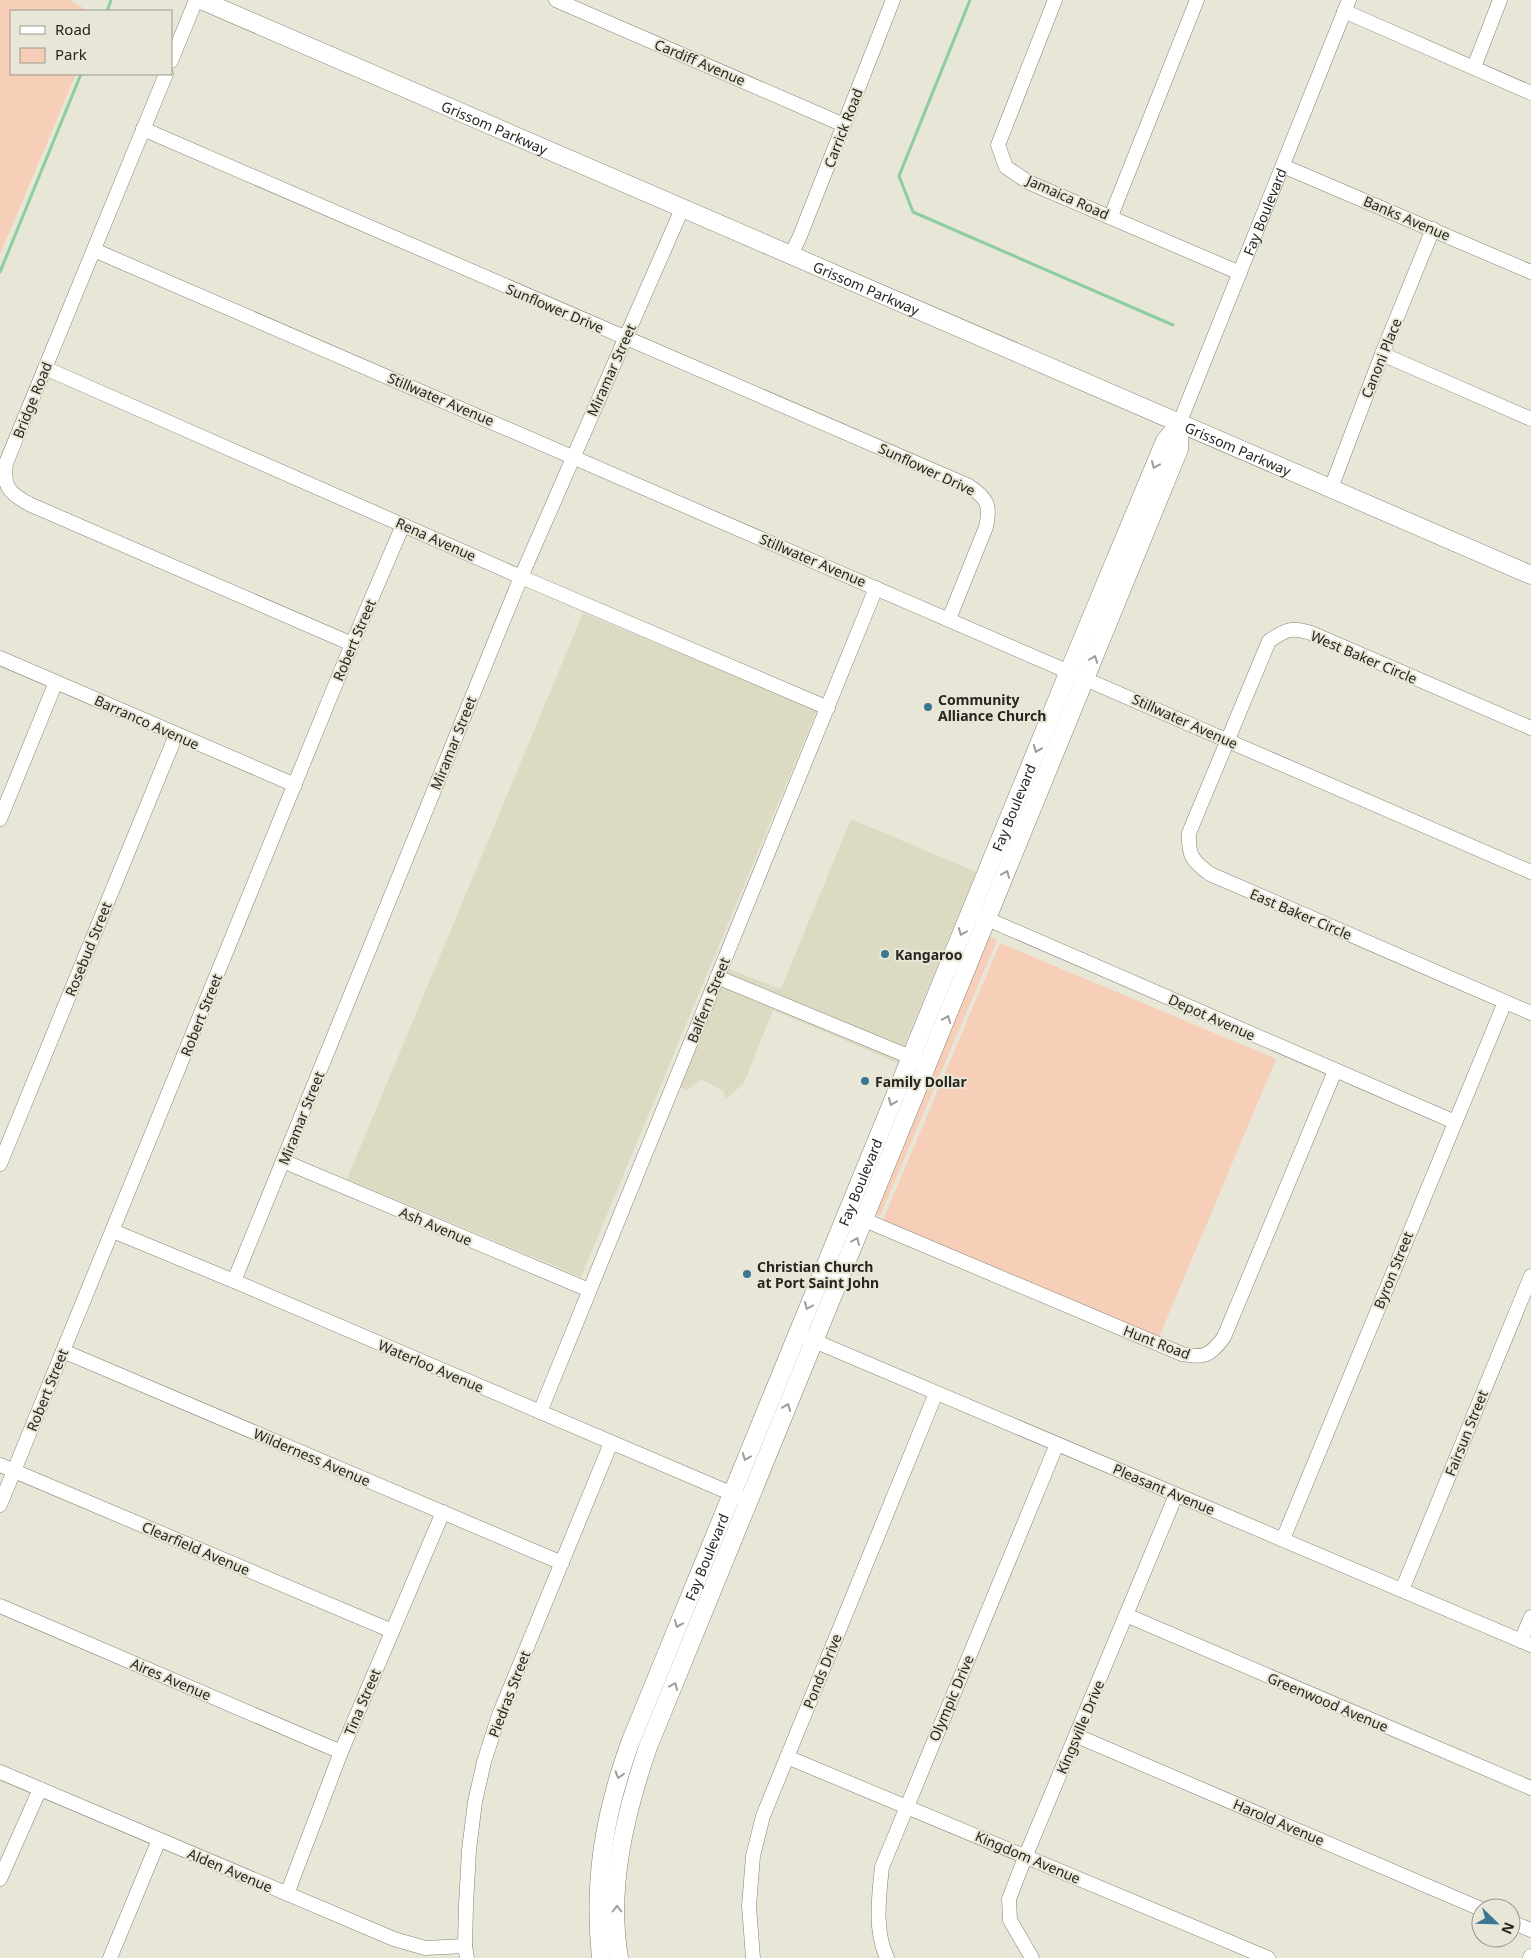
<svg xmlns="http://www.w3.org/2000/svg" width="1531" height="1958" font-family="'Noto Sans',sans-serif">
<style>
.built{fill:#dddac3}
.green{fill:#f7ceb8}
.lines{fill:none;stroke-linecap:round;stroke-linejoin:round}
.stream{stroke:#8cce9e;stroke-width:3}
.minor-casing{stroke:#848274;stroke-width:15}
.major-casing{stroke:#848274;stroke-width:19}
.minor{stroke:#fff;stroke-width:14}
.major{stroke:#fff;stroke-width:18}
.oneway{stroke:#9e9d9b}
.poi-dot{fill:#3d7690;stroke:#e8e6d6;stroke-width:2}
.labels{text-anchor:middle;dominant-baseline:central;stroke-width:4;stroke-linejoin:round;paint-order:stroke}
.street-label{font-size:14px;fill:#272620;stroke:#e8e6d6}
.poi-label{font-size:14px;font-weight:bold;fill:#272620;stroke:#e8e6d6;text-anchor:start}
</style>
<rect width="100%" height="100%" fill="#e8e6d6"/>
<g class="built">
<polygon points="583,613 817,710 581,1277 347,1179"/>
<polygon points="851,819 976,872 903,1049 724,975 727,968 781,989"/>
<polygon points="720,984 900,1058 898,1063 773,1010 744,1083 726,1099 723,1091 701,1079 688,1090 678,1086"/>
</g>
<g class="green">
<polygon points="0,0 70,0 88,11 11,11 11,74 76,74 0,254"/>
<polygon points="988,936 997,940 880,1216 873,1213"/>
<polygon points="1000,943 1276,1059 1159,1337 883,1220"/>
</g>
<g class="lines">
<g class="stream">
<polyline points="970,0 899,176 913,212 1173,325"/>
<polyline points="107,11 111,0"/>
<polyline points="0,272 81,74"/>
</g>
<g class="minor-casing">
<g id="minor">
<polyline points="556,0 844,125"/>
<polyline points="1055,0 998,145 1006,167 1028,182 1240,273"/>
<polyline points="1344,11 1531,93"/>
<polyline points="171,61 196,0"/>
<polyline points="1474,67 1500,0"/>
<path d="M166,74L6,463C3,487 9,493 29,504L352,644"/>
<path d="M143,129L969,486C987,498 991,505 986,527L949,619"/>
<polyline points="1283,166 1531,272"/>
<polyline points="1111,216 1197,0"/>
<polyline points="94,250 1531,872"/>
<polyline points="791,255 800,236 893,0"/>
<polyline points="1382,354 1531,419"/>
<polyline points="45,368 521,577 828,708"/>
<path id="s1" d="M1179,424L1349,0"/>
<polyline points="1331,488 1382,354 1433,229"/>
<polyline points="0,658 295,785"/>
<path d="M1531,728L1311,633C1291,627 1287,629 1269,641L1189,833C1188,855 1192,861 1210,874L1531,1013"/>
<polyline points="0,819 56,682"/>
<polyline points="978,915 1455,1122"/>
<polyline points="717,977 920,1061"/>
<polyline points="283,1161 589,1290"/>
<polyline points="0,1164 176,735"/>
<path d="M855,1216L1182,1354C1204,1359 1211,1355 1224,1337L1335,1071"/>
<polyline points="113,1231 234,1281 742,1498"/>
<polyline points="234,1281 521,577 682,209"/>
<polyline points="805,1337 1531,1645"/>
<polyline points="63,1351 562,1563"/>
<polyline points="540,1412 876,588"/>
<polyline points="0,1465 392,1631"/>
<polyline points="0,1505 352,644 403,525"/>
<polyline points="1283,1539 1505,1002"/>
<polyline points="1402,1590 1531,1276"/>
<polyline points="0,1606 341,1752"/>
<polyline points="1126,1615 1531,1788"/>
<polyline points="1521,1641 1531,1617"/>
<polyline points="1077,1736 1481,1909"/>
<polyline points="787,1757 1268,1958"/>
<polyline points="0,1772 394,1939 425,1948 465,1946"/>
<polyline points="0,1879 40,1789"/>
<polyline points="287,1894 341,1752 443,1512"/>
<polyline points="1511,1922 1531,1930"/>
<polyline points="110,1958 159,1840"/>
<polyline points="467,1958 465,1946 466,1905 469,1850 475,1802 484,1762 499,1715 611,1443"/>
<polyline points="753,1958 749,1906 753,1856 763,1816 936,1393"/>
<path d="M887,1958C874,1930 879,1896 882,1867L1057,1444"/>
<polyline points="1032,1958 1010,1920 1009,1899 1026,1855 1176,1495"/>
<polyline points="1530,1958 1531,1956"/>
</g>
</g>
<g class="major-casing">
<g id="major">
<path id="s2" d="M201,0L1531,575"/>
<path id="s3" d="M601,1958C593,1880 604,1816 630,1743L1069,671L1165,441L1179,424"/>
<path d="M619,1958C607,1887 625,1814 648,1747L1179,449V424"/>
</g>
</g>
<use href="#minor" class="minor"/>
<use href="#major" class="major"/>
</g>
<defs><path id="oneway-chevron" d="M-2-3.5L2.5 0L-2 3.5" fill="none" stroke-width="1.6" stroke-linecap="round" stroke-linejoin="round" transform="scale(1.25)"/></defs>
<g class="oneway">
<use href="#oneway-chevron" transform="translate(1155 465) rotate(113)"/>
<use href="#oneway-chevron" transform="translate(1094 659) rotate(-69)"/>
<use href="#oneway-chevron" transform="translate(1037 749) rotate(112)"/>
<use href="#oneway-chevron" transform="translate(1006 874) rotate(-68)"/>
<use href="#oneway-chevron" transform="translate(962 932) rotate(112)"/>
<use href="#oneway-chevron" transform="translate(947 1019) rotate(-68)"/>
<use href="#oneway-chevron" transform="translate(892 1102) rotate(112)"/>
<use href="#oneway-chevron" transform="translate(856 1241) rotate(-67)"/>
<use href="#oneway-chevron" transform="translate(808 1306) rotate(113)"/>
<use href="#oneway-chevron" transform="translate(787 1407) rotate(-68)"/>
<use href="#oneway-chevron" transform="translate(746 1457) rotate(112)"/>
<use href="#oneway-chevron" transform="translate(678 1624) rotate(112)"/>
<use href="#oneway-chevron" transform="translate(674 1686) rotate(-67)"/>
<use href="#oneway-chevron" transform="translate(619 1775) rotate(107)"/>
<use href="#oneway-chevron" transform="translate(617 1909) rotate(-90)"/>
</g>
<g class="poi-dot">
<circle cx="928" cy="707" r="5"/>
<circle cx="885" cy="954" r="5"/>
<circle cx="865" cy="1081" r="5"/>
<circle cx="747" cy="1274" r="5"/>
</g>
<g class="labels">
<g class="street-label">
<text transform="translate(700 62) rotate(23)">Cardiff Avenue</text>
<text stroke="none"><textPath href="#s2" startOffset="320">Grissom Parkway</textPath></text>
<text transform="translate(843 128) rotate(-69)">Carrick Road</text>
<text transform="translate(1068 197) rotate(24)">Jamaica Road</text>
<text stroke="none"><textPath href="#s1" startOffset="229">Fay Boulevard</textPath></text>
<text transform="translate(1407 218) rotate(23)">Banks Avenue</text>
<text stroke="none"><textPath href="#s2" startOffset="725">Grissom Parkway</textPath></text>
<text transform="translate(555 308) rotate(23)">Sunflower Drive</text>
<text transform="translate(1381 358) rotate(-68)">Canoni Place</text>
<text transform="translate(611 370) rotate(-66)">Miramar Street</text>
<text transform="translate(441 399) rotate(23)">Stillwater Avenue</text>
<text transform="translate(32 400) rotate(-68)">Bridge Road</text>
<text stroke="none"><textPath href="#s2" startOffset="1130">Grissom Parkway</textPath></text>
<text transform="translate(927 469) rotate(25)">Sunflower Drive</text>
<text transform="translate(436 539) rotate(24)">Rena Avenue</text>
<text transform="translate(813 560) rotate(23)">Stillwater Avenue</text>
<text transform="translate(354 640) rotate(-67)">Robert Street</text>
<text transform="translate(1364 657) rotate(23)">West Baker Circle</text>
<text transform="translate(1185 721) rotate(24)">Stillwater Avenue</text>
<text transform="translate(147 722) rotate(24)">Barranco Avenue</text>
<text transform="translate(453 743) rotate(-68)">Miramar Street</text>
<text stroke="none"><textPath href="#s3" startOffset="1230">Fay Boulevard</textPath></text>
<text transform="translate(1301 914) rotate(23)">East Baker Circle</text>
<text transform="translate(88 949) rotate(-68)">Rosebud Street</text>
<text transform="translate(708 1000) rotate(-68)">Balfern Street</text>
<text transform="translate(201 1015) rotate(-68)">Robert Street</text>
<text transform="translate(1212 1017) rotate(24)">Depot Avenue</text>
<text transform="translate(301 1118) rotate(-68)">Miramar Street</text>
<text stroke="none"><textPath href="#s3" startOffset="825">Fay Boulevard</textPath></text>
<text transform="translate(436 1226) rotate(23)">Ash Avenue</text>
<text transform="translate(1393 1270) rotate(-68)">Byron Street</text>
<text transform="translate(1157 1342) rotate(21)">Hunt Road</text>
<text transform="translate(431 1366) rotate(23)">Waterloo Avenue</text>
<text transform="translate(47 1390) rotate(-68)">Robert Street</text>
<text transform="translate(1466 1433) rotate(-68)">Fairsun Street</text>
<text transform="translate(312 1457) rotate(23)">Wilderness Avenue</text>
<text transform="translate(1164 1489) rotate(23)">Pleasant Avenue</text>
<text transform="translate(196 1548) rotate(23)">Clearfield Avenue</text>
<text stroke="none"><textPath href="#s3" startOffset="420">Fay Boulevard</textPath></text>
<text transform="translate(822 1671) rotate(-68)">Ponds Drive</text>
<text transform="translate(171 1679) rotate(23)">Aires Avenue</text>
<text transform="translate(509 1694) rotate(-69)">Piedras Street</text>
<text transform="translate(951 1698) rotate(-67)">Olympic Drive</text>
<text transform="translate(362 1702) rotate(-67)">Tina Street</text>
<text transform="translate(1328 1702) rotate(23)">Greenwood Avenue</text>
<text transform="translate(1080 1727) rotate(-67)">Kingsville Drive</text>
<text transform="translate(1279 1822) rotate(23)">Harold Avenue</text>
<text transform="translate(1028 1857) rotate(23)">Kingdom Avenue</text>
<text transform="translate(230 1870) rotate(23)">Alden Avenue</text>
</g>
<g class="poi-label">
<text x="938" y="699">Community<tspan x="938" dy="16">Alliance Church</tspan></text>
<text x="895" y="954">Kangaroo</text>
<text x="875" y="1081">Family Dollar</text>
<text x="757" y="1266">Christian Church<tspan x="757" dy="16">at Port Saint John</tspan></text>
</g>
</g>
<rect x="10" y="10" width="162" height="65" fill="#e8e6d6" stroke="#9b998d"/>
<rect x="20" y="26" width="25" height="8" fill="#ffffff" stroke="#9b998d"/>
<text x="55" y="35" font-size="15" fill="#272620">Road</text>
<rect x="20" y="48" width="25" height="15" fill="#f7ceb8" stroke="#9b998d"/>
<text x="55" y="60" font-size="15" fill="#272620">Park</text>
<g transform="translate(1496 1923) rotate(113)"><circle r="24" fill="#e8e6d6" stroke="#9b998d"/>
<path d="M0-4L9 19L0 12L-9 19Z" fill="#3d7690"/>
<text y="-8" font-size="14" font-weight="bold" text-anchor="middle" fill="#272620">N</text>
</g>
</svg>
